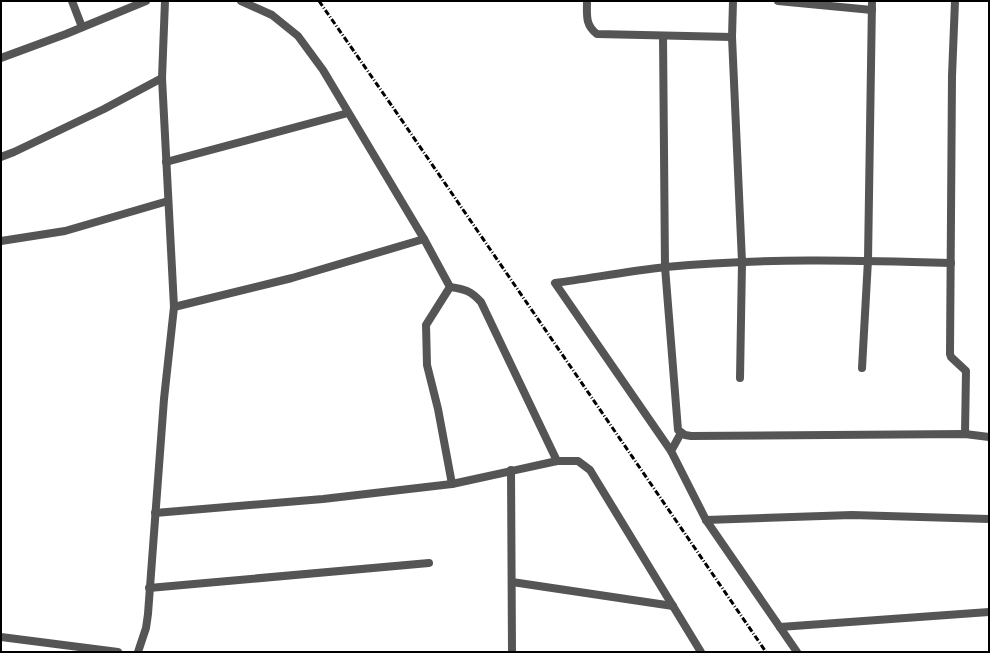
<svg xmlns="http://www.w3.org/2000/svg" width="990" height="653" font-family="'Sofia Sans Condensed',sans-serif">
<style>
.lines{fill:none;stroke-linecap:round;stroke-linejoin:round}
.street{stroke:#555;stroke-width:8}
.rail{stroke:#000;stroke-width:3;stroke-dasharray:6 2 1 2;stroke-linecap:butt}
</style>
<rect width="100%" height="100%" fill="#fff"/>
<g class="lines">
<g class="street">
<polyline points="72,1 82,27"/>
<path d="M587,1C587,15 585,25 597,34L732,37"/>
<polyline points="733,1 732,37 742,262 740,378"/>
<polyline points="778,1 872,10"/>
<polyline points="955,1 952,76 950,354 951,357 966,371 965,434"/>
<polyline points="663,36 665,267 678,430 685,435 691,436 965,434 989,437"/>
<polyline points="1,58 66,34 146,1"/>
<polyline points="1,157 14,152 104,109 162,78"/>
<polyline points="166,162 348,113"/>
<polyline points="1,241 65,231 168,201"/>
<path d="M450,287C465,289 471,291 481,302L557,461"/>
<polyline points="174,307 292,278 424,239"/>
<polyline points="862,368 868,260 872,1"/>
<polyline points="681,433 671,451 706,520 797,652"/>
<path d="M671,451L555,283C592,278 629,271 666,267C761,258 856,260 951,263"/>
<polyline points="511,470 512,652"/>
<polyline points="452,484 557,461 578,461 590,470 701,652"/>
<polyline points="155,513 323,499 452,484 438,409 427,365 426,325 450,287 424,239 323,70 298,36 272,15 241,1"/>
<polyline points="706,520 852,515 989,519"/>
<polyline points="512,582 673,606"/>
<polyline points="149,588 429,563"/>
<polyline points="780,627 989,612"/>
<polyline points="1,637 118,652"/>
<polyline points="138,652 146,628 148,614 164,399 174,307 162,78 165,1"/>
</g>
<polyline class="rail" points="319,1 392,106 766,652"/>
</g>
<rect width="990" height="653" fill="none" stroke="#000000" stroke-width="4"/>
</svg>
